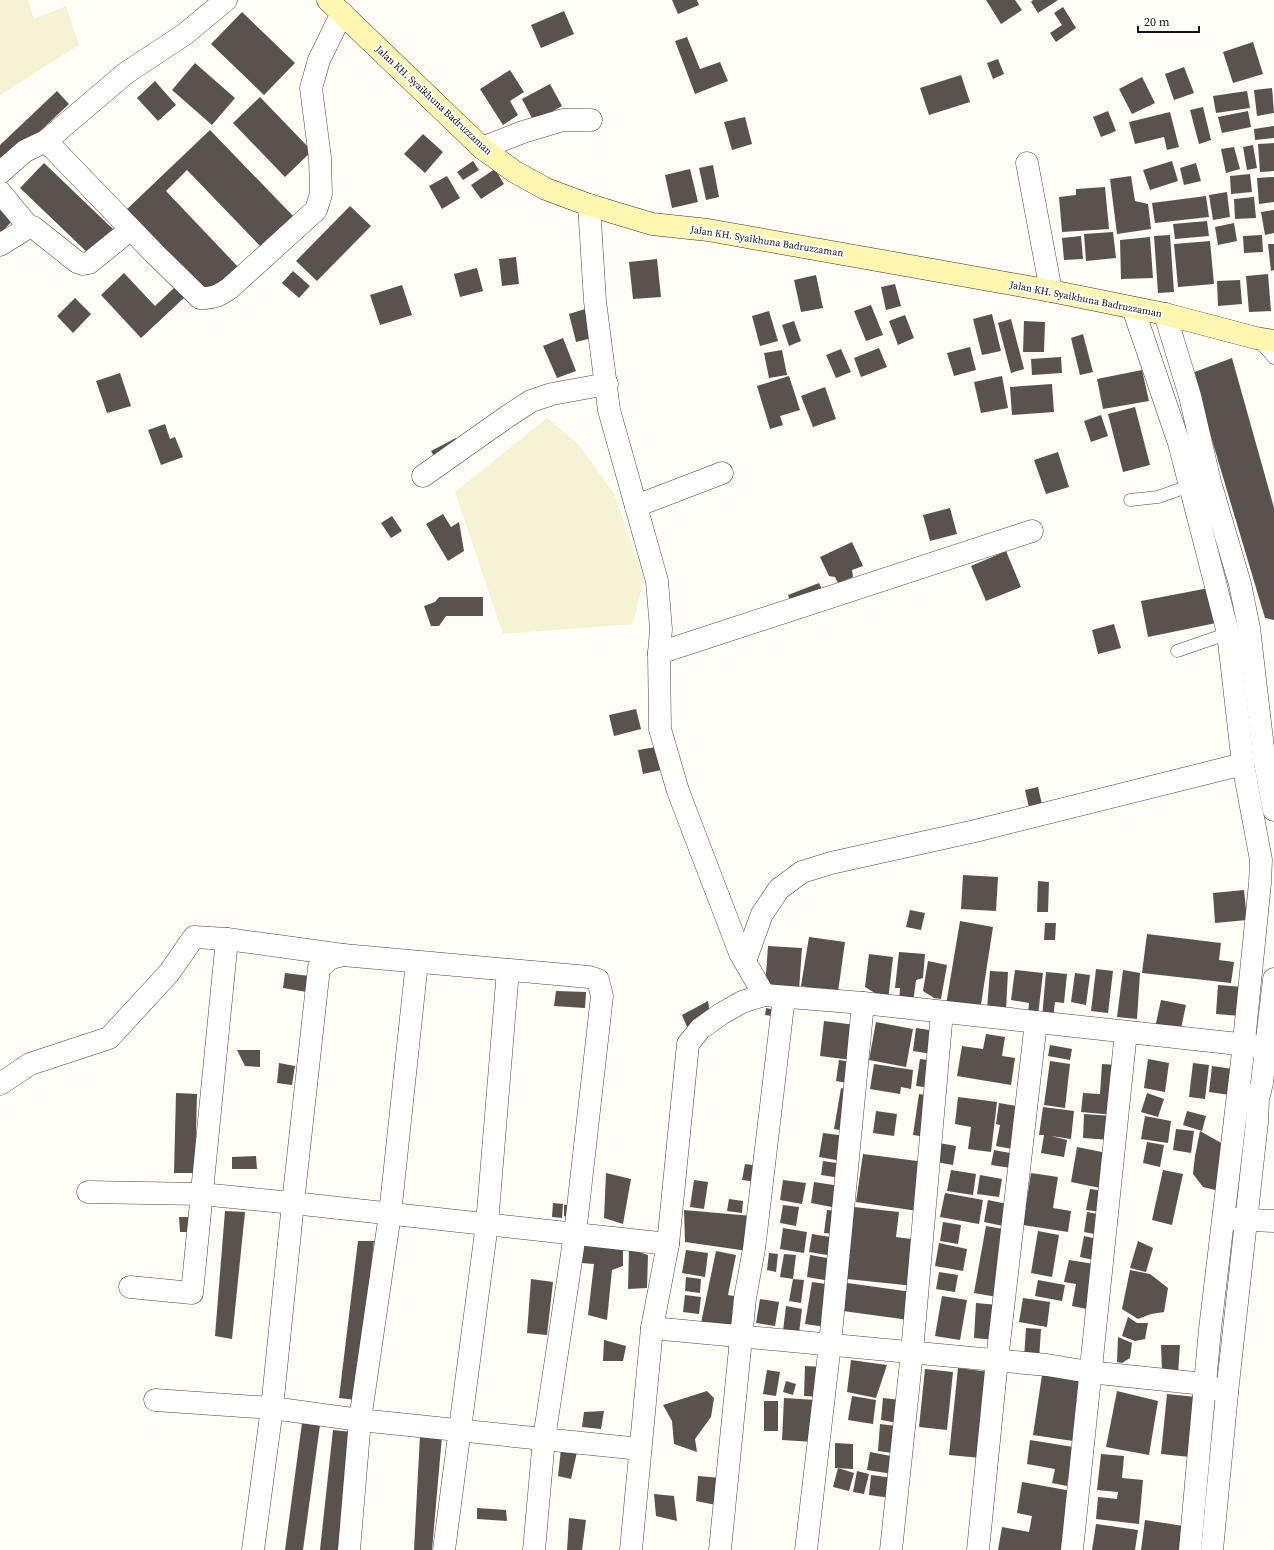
<svg xmlns="http://www.w3.org/2000/svg" width="1274" height="1550" font-family="'Source Serif 4',serif">
<style>
.farmland{fill:#f6f3d4}
.building{fill:#5a524d}
.lines{fill:none;stroke-linecap:round;stroke-linejoin:round}
.lane-casing{stroke:#444;stroke-width:13}
.street-casing{stroke:#444;stroke-width:23}
.secondary-casing{stroke:#333;stroke-width:23}
.lane{stroke:#fff;stroke-width:12}
.street{stroke:#fff;stroke-width:22}
.secondary{stroke:#fff6b0;stroke-width:22}
.labels{text-anchor:middle;dominant-baseline:central;stroke-width:4;stroke-linejoin:round;paint-order:stroke}
.street-label{font-size:10px;fill:#111;stroke:#fff}
</style>
<rect width="100%" height="100%" fill="#fffdf5"/>
<g class="farmland">
<polygon points="0,0 28,0 34,19 66,6 79,45 0,95"/>
<polygon points="547,418 580,446 614,494 644,578 633,624 503,634 455,492"/>
</g>
<g class="building">
<polygon points="672,0 697,0 699,5 678,14"/>
<polygon points="986,0 1015,0 1022,10 1001,24"/>
<polygon points="1033,0 1058,0 1038,13 1031,2"/>
<polygon points="1063,7 1076,28 1056,42 1050,33 1062,25 1054,13"/>
<polygon points="564,11 574,34 541,48 531,25"/>
<polygon points="242,12 295,63 264,95 211,44"/>
<polygon points="687,37 700,69 720,62 728,81 695,94 675,41"/>
<polygon points="1253,42 1263,74 1233,83 1223,52"/>
<polygon points="998,59 1004,74 993,79 987,63"/>
<polygon points="195,63 235,98 212,125 172,90"/>
<polygon points="1184,67 1194,93 1174,100 1165,74"/>
<polygon points="510,70 524,92 510,101 518,115 503,125 480,89"/>
<polygon points="961,75 970,102 929,115 920,88"/>
<polygon points="1142,77 1155,103 1132,114 1119,89"/>
<polygon points="155,81 176,105 158,121 137,98"/>
<polygon points="550,84 562,106 534,122 522,99"/>
<polygon points="1272,88 1274,113 1257,116 1254,90"/>
<polygon points="57,91 69,104 4,165 0,160 0,145"/>
<polygon points="1247,91 1250,108 1216,113 1213,96"/>
<polygon points="260,97 312,151 285,177 233,123"/>
<polygon points="1203,107 1211,140 1199,144 1190,110"/>
<polygon points="1108,111 1116,131 1101,137 1093,117"/>
<polygon points="1248,111 1251,127 1222,133 1218,117"/>
<polygon points="1170,112 1179,147 1167,150 1164,137 1135,144 1129,122"/>
<polygon points="745,117 752,144 732,150 724,122"/>
<polygon points="1274,126 1274,138 1255,140 1254,129"/>
<polygon points="210,130 294,217 261,247 187,170 166,191 242,271 213,299 126,210"/>
<polygon points="423,134 443,152 425,173 404,154"/>
<polygon points="1274,143 1274,171 1260,172 1258,144"/>
<polygon points="1253,145 1257,168 1247,170 1243,147"/>
<polygon points="1234,147 1240,169 1226,173 1221,149"/>
<polygon points="473,161 479,170 463,180 457,172"/>
<polygon points="1172,161 1178,181 1150,190 1143,170"/>
<polygon points="44,163 114,230 90,255 20,188"/>
<polygon points="1196,163 1201,181 1184,185 1180,168"/>
<polygon points="713,165 719,197 706,200 699,168"/>
<polygon points="495,169 504,184 481,199 471,185"/>
<polygon points="690,169 698,202 672,208 665,175"/>
<polygon points="1250,174 1252,192 1231,194 1230,176"/>
<polygon points="447,176 460,198 442,209 429,186"/>
<polygon points="1131,176 1135,201 1148,204 1151,229 1117,234 1110,179"/>
<polygon points="1274,177 1274,202 1259,204 1257,178"/>
<polygon points="1105,187 1109,229 1062,232 1059,197 1076,195 1076,189"/>
<polygon points="1227,192 1230,217 1213,220 1209,195"/>
<polygon points="1206,196 1209,217 1155,223 1152,203"/>
<polygon points="1254,197 1256,218 1235,219 1234,199"/>
<polygon points="350,206 371,226 317,281 296,261"/>
<polygon points="0,210 12,221 0,234"/>
<polygon points="1274,210 1274,233 1265,235 1261,212"/>
<polygon points="1207,221 1209,236 1175,239 1173,224"/>
<polygon points="1234,223 1237,241 1218,245 1215,227"/>
<polygon points="1113,232 1116,258 1086,261 1084,234"/>
<polygon points="1170,235 1174,292 1158,293 1154,236"/>
<polygon points="1262,235 1263,252 1244,253 1243,236"/>
<polygon points="1081,236 1083,259 1064,260 1062,238"/>
<polygon points="1150,237 1153,278 1121,279 1120,240"/>
<polygon points="1210,241 1214,284 1178,287 1174,244"/>
<polygon points="1268,244 1274,244 1274,270 1271,271"/>
<polygon points="516,257 519,284 502,286 499,259"/>
<polygon points="657,259 661,297 633,299 629,262"/>
<polygon points="477,268 483,291 460,297 454,274"/>
<polygon points="293,271 310,286 299,298 282,283"/>
<polygon points="124,273 155,306 175,287 185,297 141,338 101,295"/>
<polygon points="1268,274 1271,311 1249,312 1246,276"/>
<polygon points="816,275 823,308 801,312 794,280"/>
<polygon points="1240,280 1242,304 1218,306 1217,281"/>
<polygon points="895,284 901,306 886,310 881,287"/>
<polygon points="402,285 412,315 380,325 370,295"/>
<polygon points="75,298 91,314 73,333 57,316"/>
<polygon points="871,305 883,335 866,341 854,311"/>
<polygon points="585,309 592,338 576,342 569,314"/>
<polygon points="769,311 778,341 760,346 752,316"/>
<polygon points="992,314 1001,351 982,355 973,319"/>
<polygon points="905,315 914,338 898,345 889,321"/>
<polygon points="1011,319 1024,369 1011,373 998,323"/>
<polygon points="794,321 801,341 789,346 782,325"/>
<polygon points="1024,321 1045,322 1044,352 1023,352"/>
<polygon points="1083,334 1093,372 1080,375 1071,338"/>
<polygon points="563,338 576,371 557,378 543,346"/>
<polygon points="970,347 976,370 954,376 947,353"/>
<polygon points="879,348 887,367 861,377 854,358"/>
<polygon points="841,349 851,372 836,378 826,355"/>
<polygon points="782,350 787,375 769,378 764,353"/>
<polygon points="1061,357 1062,373 1032,375 1031,359"/>
<polygon points="1232,358 1274,508 1274,620 1265,618 1192,373"/>
<polygon points="1142,370 1149,401 1103,409 1097,379"/>
<polygon points="120,373 131,406 107,413 96,381"/>
<polygon points="789,376 800,410 780,416 783,425 770,429 757,386"/>
<polygon points="1002,376 1008,408 981,413 974,382"/>
<polygon points="1052,384 1054,412 1012,415 1010,387"/>
<polygon points="825,387 836,419 813,427 801,396"/>
<polygon points="1135,407 1150,465 1123,472 1108,414"/>
<polygon points="1101,415 1108,436 1091,442 1084,421"/>
<polygon points="165,424 170,439 175,437 183,457 161,465 148,430"/>
<polygon points="456,438 459,444 435,458 431,451"/>
<polygon points="1058,452 1069,487 1046,494 1034,460"/>
<polygon points="950,508 957,534 930,541 923,515"/>
<polygon points="443,514 451,527 459,522 464,551 448,561 426,524"/>
<polygon points="392,516 402,531 391,538 381,523"/>
<polygon points="852,542 863,566 852,570 853,577 838,583 835,577 829,576 820,557"/>
<polygon points="1006,551 1021,587 986,601 971,566"/>
<polygon points="819,583 824,594 792,606 788,595"/>
<polygon points="1214,587 1221,622 1148,637 1141,601"/>
<polygon points="439,597 483,597 483,616 446,616 439,626 431,626 424,606 435,602"/>
<polygon points="1114,624 1121,648 1098,654 1092,630"/>
<polygon points="636,709 641,729 614,736 609,715"/>
<polygon points="656,747 661,770 643,774 638,750"/>
<polygon points="1038,787 1043,809 1030,812 1025,790"/>
<polygon points="963,875 998,877 996,911 961,909"/>
<polygon points="1038,881 1049,882 1048,912 1037,912"/>
<polygon points="1244,890 1247,920 1215,923 1213,893"/>
<polygon points="910,910 925,913 921,930 906,927"/>
<polygon points="960,921 993,927 980,1011 946,1005"/>
<polygon points="1045,923 1056,923 1055,940 1044,940"/>
<polygon points="1147,934 1221,943 1219,960 1234,962 1231,983 1142,973"/>
<polygon points="809,937 845,942 838,992 801,986"/>
<polygon points="768,946 802,948 799,990 765,988"/>
<polygon points="899,952 925,954 923,978 916,980 913,1003 899,1002 900,988 895,988"/>
<polygon points="869,954 893,957 888,1001 865,987"/>
<polygon points="928,961 947,965 941,999 934,998 923,991"/>
<polygon points="1096,969 1113,971 1108,1013 1091,1011"/>
<polygon points="1015,970 1043,973 1038,1015 1028,1014 1029,1003 1011,1000"/>
<polygon points="1123,970 1140,973 1137,1019 1117,1017"/>
<polygon points="990,971 1008,972 1006,1010 987,1009"/>
<polygon points="1046,972 1067,974 1064,1003 1055,1002 1053,1019 1042,1018"/>
<polygon points="285,973 309,976 307,992 283,988"/>
<polygon points="1075,973 1090,975 1086,1005 1071,1002"/>
<polygon points="1218,985 1243,987 1241,1016 1216,1014"/>
<polygon points="556,991 586,992 585,1008 554,1006"/>
<polygon points="1161,1000 1186,1005 1180,1033 1155,1028"/>
<polygon points="708,1001 710,1014 687,1027 682,1015"/>
<polygon points="766,1008 781,1011 779,1017 765,1015"/>
<polygon points="824,1021 856,1025 852,1060 820,1056"/>
<polygon points="876,1022 913,1029 906,1067 869,1060"/>
<polygon points="916,1028 936,1031 932,1054 913,1051"/>
<polygon points="986,1034 1005,1037 1002,1056 1015,1058 1011,1085 957,1076 962,1046 983,1049"/>
<polygon points="1050,1045 1072,1049 1070,1060 1048,1056"/>
<polygon points="237,1050 260,1050 260,1067 245,1066"/>
<polygon points="920,1059 936,1061 932,1088 916,1086"/>
<polygon points="1148,1059 1169,1063 1165,1092 1144,1088"/>
<polygon points="839,1060 851,1062 847,1083 836,1081"/>
<polygon points="1050,1061 1070,1064 1065,1108 1044,1105"/>
<polygon points="279,1063 295,1066 292,1085 277,1083"/>
<polygon points="1193,1063 1209,1065 1205,1099 1189,1097"/>
<polygon points="874,1064 913,1070 911,1089 901,1087 900,1094 870,1089"/>
<polygon points="1102,1064 1118,1065 1114,1115 1081,1112 1083,1093 1100,1094"/>
<polygon points="1212,1066 1233,1069 1230,1095 1209,1092"/>
<polygon points="841,1088 851,1090 846,1131 834,1129"/>
<polygon points="176,1093 197,1094 195,1173 174,1173"/>
<polygon points="1147,1093 1164,1099 1158,1117 1141,1112"/>
<polygon points="919,1094 932,1096 926,1137 913,1135"/>
<polygon points="958,1097 997,1102 991,1152 968,1149 971,1127 955,1124"/>
<polygon points="999,1103 1022,1107 1012,1149 996,1146 1000,1125 996,1124"/>
<polygon points="1043,1107 1074,1111 1071,1139 1051,1136 1067,1140 1064,1157 1041,1153 1044,1135 1039,1135"/>
<polygon points="876,1111 897,1114 894,1136 873,1133"/>
<polygon points="1187,1111 1206,1116 1202,1131 1183,1125"/>
<polygon points="1084,1114 1112,1116 1111,1140 1083,1138"/>
<polygon points="1145,1116 1171,1121 1168,1143 1141,1139"/>
<polygon points="1176,1129 1194,1131 1191,1153 1173,1150"/>
<polygon points="1200,1131 1223,1144 1219,1191 1203,1187 1193,1174 1195,1156"/>
<polygon points="823,1133 846,1136 842,1161 819,1157"/>
<polygon points="1147,1142 1164,1145 1160,1167 1143,1163"/>
<polygon points="939,1143 956,1146 953,1165 936,1162"/>
<polygon points="1077,1147 1112,1154 1105,1189 1071,1182"/>
<polygon points="994,1150 1021,1155 1018,1169 991,1165"/>
<polygon points="863,1154 925,1162 918,1211 856,1202"/>
<polygon points="256,1156 257,1169 232,1169 232,1157"/>
<polygon points="823,1161 843,1164 841,1178 821,1175"/>
<polygon points="745,1164 759,1166 757,1182 742,1180"/>
<polygon points="951,1170 976,1174 973,1195 947,1191"/>
<polygon points="1163,1170 1183,1174 1172,1225 1152,1220"/>
<polygon points="606,1173 631,1179 623,1224 604,1218"/>
<polygon points="1031,1173 1058,1177 1053,1208 1071,1211 1068,1232 1023,1225"/>
<polygon points="980,1175 1002,1179 999,1197 977,1194"/>
<polygon points="694,1180 708,1182 704,1209 690,1207"/>
<polygon points="783,1180 806,1183 802,1204 780,1200"/>
<polygon points="814,1182 840,1186 837,1208 811,1203"/>
<polygon points="1090,1189 1105,1191 1102,1212 1086,1210"/>
<polygon points="945,1193 983,1200 979,1224 940,1217"/>
<polygon points="729,1199 743,1201 742,1213 727,1211"/>
<polygon points="988,1200 1012,1205 1008,1227 984,1222"/>
<polygon points="553,1203 563,1204 562,1218 552,1217"/>
<polygon points="564,1205 570,1205 570,1217 564,1216"/>
<polygon points="783,1205 799,1207 796,1226 780,1223"/>
<polygon points="854,1207 899,1212 896,1237 919,1240 914,1286 847,1279"/>
<polygon points="684,1210 752,1216 748,1251 685,1242"/>
<polygon points="827,1210 838,1211 835,1234 824,1233"/>
<polygon points="225,1211 245,1212 232,1339 215,1336"/>
<polygon points="1087,1212 1102,1215 1099,1235 1084,1232"/>
<polygon points="179,1217 198,1217 198,1232 180,1232"/>
<polygon points="943,1222 961,1225 958,1244 940,1241"/>
<polygon points="986,1226 1009,1230 997,1297 974,1293"/>
<polygon points="783,1228 807,1232 804,1253 780,1249"/>
<polygon points="1038,1231 1059,1235 1052,1277 1031,1273"/>
<polygon points="812,1234 836,1238 833,1256 809,1252"/>
<polygon points="1084,1236 1102,1240 1098,1261 1080,1257"/>
<polygon points="358,1241 374,1241 356,1400 339,1398"/>
<polygon points="1138,1241 1153,1248 1146,1272 1130,1268"/>
<polygon points="939,1243 967,1249 963,1271 935,1266"/>
<polygon points="584,1244 623,1246 623,1266 612,1270 607,1320 588,1315 594,1264 582,1263"/>
<polygon points="629,1249 648,1255 647,1288 628,1289"/>
<polygon points="686,1250 708,1253 705,1277 682,1273"/>
<polygon points="716,1251 736,1255 728,1295 745,1298 738,1331 701,1323"/>
<polygon points="769,1253 778,1254 776,1272 767,1270"/>
<polygon points="784,1254 796,1255 793,1279 804,1280 801,1303 789,1301 793,1279 780,1277"/>
<polygon points="810,1255 833,1259 830,1281 807,1277"/>
<polygon points="1069,1260 1094,1264 1087,1309 1072,1306 1076,1284 1064,1282"/>
<polygon points="1130,1270 1150,1274 1168,1288 1164,1312 1151,1314 1138,1319 1122,1309"/>
<polygon points="939,1272 958,1275 955,1292 936,1289"/>
<polygon points="686,1277 701,1279 700,1293 685,1291"/>
<polygon points="531,1279 553,1282 547,1335 527,1333"/>
<polygon points="1038,1280 1065,1285 1062,1301 1035,1296"/>
<polygon points="812,1282 833,1285 826,1327 805,1324"/>
<polygon points="847,1283 912,1292 909,1320 843,1311"/>
<polygon points="685,1295 701,1297 699,1314 683,1312"/>
<polygon points="942,1296 967,1300 960,1340 935,1336"/>
<polygon points="1023,1298 1050,1302 1047,1327 1019,1322"/>
<polygon points="760,1299 779,1302 775,1326 756,1323"/>
<polygon points="976,1303 998,1305 996,1340 974,1338"/>
<polygon points="786,1306 802,1309 799,1333 783,1331"/>
<polygon points="1128,1317 1137,1323 1148,1323 1145,1339 1135,1341 1122,1336"/>
<polygon points="1026,1328 1041,1329 1039,1360 1024,1359"/>
<polygon points="1118,1337 1132,1343 1130,1358 1122,1363 1117,1362"/>
<polygon points="604,1340 626,1346 623,1361 603,1361"/>
<polygon points="1161,1345 1180,1345 1178,1373 1162,1372"/>
<polygon points="851,1360 887,1365 876,1398 847,1392"/>
<polygon points="805,1366 824,1367 823,1397 804,1396"/>
<polygon points="958,1368 990,1372 981,1458 949,1455"/>
<polygon points="925,1369 953,1372 947,1430 919,1427"/>
<polygon points="767,1370 780,1372 776,1396 763,1394"/>
<polygon points="1042,1375 1082,1381 1073,1441 1033,1435"/>
<polygon points="786,1381 796,1384 793,1395 783,1392"/>
<polygon points="707,1391 714,1398 711,1417 695,1439 697,1452 674,1444 672,1421 663,1405"/>
<polygon points="1117,1391 1158,1401 1149,1455 1106,1447"/>
<polygon points="1167,1394 1196,1397 1190,1457 1161,1454"/>
<polygon points="852,1396 876,1400 873,1424 848,1420"/>
<polygon points="784,1398 816,1400 814,1442 782,1440"/>
<polygon points="883,1398 901,1400 898,1423 881,1420"/>
<rect x="764" y="1401" width="14" height="30"/>
<polygon points="604,1411 601,1429 582,1427 584,1412"/>
<polygon points="302,1423 320,1425 303,1550 285,1550"/>
<polygon points="880,1424 904,1427 901,1454 878,1451"/>
<polygon points="333,1430 352,1432 339,1550 320,1550"/>
<polygon points="420,1435 442,1436 432,1550 414,1550"/>
<polygon points="1030,1440 1073,1447 1067,1486 1052,1483 1055,1469 1027,1464"/>
<polygon points="835,1443 853,1444 853,1469 835,1468"/>
<polygon points="561,1449 577,1452 571,1479 558,1476"/>
<polygon points="870,1452 896,1457 893,1474 867,1470"/>
<polygon points="1101,1454 1124,1456 1122,1478 1143,1480 1139,1524 1096,1519 1098,1497 1117,1499 1118,1492 1097,1490"/>
<polygon points="838,1468 854,1473 849,1491 833,1487"/>
<polygon points="857,1471 869,1474 864,1494 853,1492"/>
<polygon points="871,1475 893,1478 891,1498 869,1495"/>
<polygon points="698,1476 721,1478 716,1505 696,1501"/>
<polygon points="1022,1482 1077,1492 1067,1550 998,1550 1002,1527 1029,1532 1032,1516 1017,1513"/>
<polygon points="654,1494 674,1496 677,1521 656,1516"/>
<polygon points="477,1508 506,1510 507,1521 477,1519"/>
<polygon points="569,1518 586,1520 582,1550 567,1550"/>
<polygon points="1145,1520 1183,1526 1179,1550 1141,1550"/>
<polygon points="1096,1524 1138,1530 1135,1550 1092,1550"/>
</g>
<g class="lines">
<g class="lane-casing">
<g id="lane">
<polyline points="1257,339 1274,358"/>
<polyline points="1130,500 1158,497 1195,484"/>
<polyline points="1177,651 1232,632"/>
</g>
</g>
<g class="street-casing">
<g id="street">
<polyline points="46,141 126,73 185,34 226,0"/>
<polyline points="482,148 523,132 563,120 591,120"/>
<polyline points="1027,163 1051,291"/>
<path d="M0,173L25,151L46,141L154,253L200,298C213,299 220,295 230,288L316,210L321,194L320,158L311,88L319,60L342,13"/>
<polyline points="0,192 29,227"/>
<polyline points="589,205 595,301 609,410 657,581 661,629 659,653 660,729 678,791 740,953 764,995"/>
<polyline points="0,245 29,227 33,227 77,262 83,264 89,263 131,229"/>
<polyline points="1133,308 1179,443 1228,633 1243,764 1261,860 1260,883 1242,1061 1210,1329 1190,1550"/>
<polyline points="1165,314 1190,396 1210,482 1240,584 1249,628 1264,757 1274,810"/>
<polyline points="423,476 508,416 531,401 552,394 607,384"/>
<polyline points="636,506 722,473"/>
<polyline points="659,653 1032,531"/>
<polyline points="745,961 762,914 779,889 802,872 831,863 975,831 1243,764"/>
<polyline points="0,1084 30,1064 109,1038 169,973 194,937 227,939 343,955"/>
<polyline points="88,1192 201,1194 293,1203 668,1244"/>
<polyline points="1232,1219 1274,1221"/>
<polyline points="130,1287 192,1293 227,939"/>
<polyline points="652,1328 1047,1365 1089,1372 1204,1384 1227,1393"/>
<polyline points="155,1400 272,1408 360,1420 640,1449"/>
<polyline points="253,1550 272,1408 293,1203 319,968 331,958 343,955 589,977 598,980 602,996 575,1234 544,1439 534,1550"/>
<polyline points="349,1550 360,1420 390,1214 417,962"/>
<polyline points="444,1550 487,1224 508,970"/>
<polyline points="631,1550 652,1328 668,1244 688,1044 700,1029 721,1014 742,1002 764,995 863,1003 1266,1047"/>
<polyline points="720,1550 745,1298 754,1249 784,997"/>
<polyline points="806,1550 830,1344 863,1003"/>
<polyline points="891,1550 912,1352 942,1012"/>
<polyline points="978,1550 997,1360 1036,1022"/>
<polyline points="1072,1550 1126,1032"/>
<polyline points="1212,1550 1227,1393 1257,1122 1258,1099 1262,1083 1274,979"/>
</g>
</g>
<g class="secondary-casing">
<polyline id="secondary" points="328,0 482,148 515,172 546,189 589,205 652,224 708,230 1051,291 1165,314 1256,338 1274,341"/>
</g>
<use href="#lane" class="lane"/>
<use href="#street" class="street"/>
<use href="#secondary" class="secondary"/>
</g>
<g class="labels">
<g class="street-label">
<text transform="translate(434 100) rotate(43)">Jalan KH. Syaikhuna Badruzzaman</text>
<text transform="translate(767 241) rotate(9)">Jalan KH. Syaikhuna Badruzzaman</text>
<text transform="translate(1086 299) rotate(11)">Jalan KH. Syaikhuna Badruzzaman</text>
</g>
</g>
<path d="M1138 26v6h61v-6" fill="none" stroke="#111111" stroke-width="2"/>
<text x="1144" y="26" font-size="12" fill="#111111" stroke="#ffffff" stroke-width="3" paint-order="stroke">20 m</text>
</svg>
